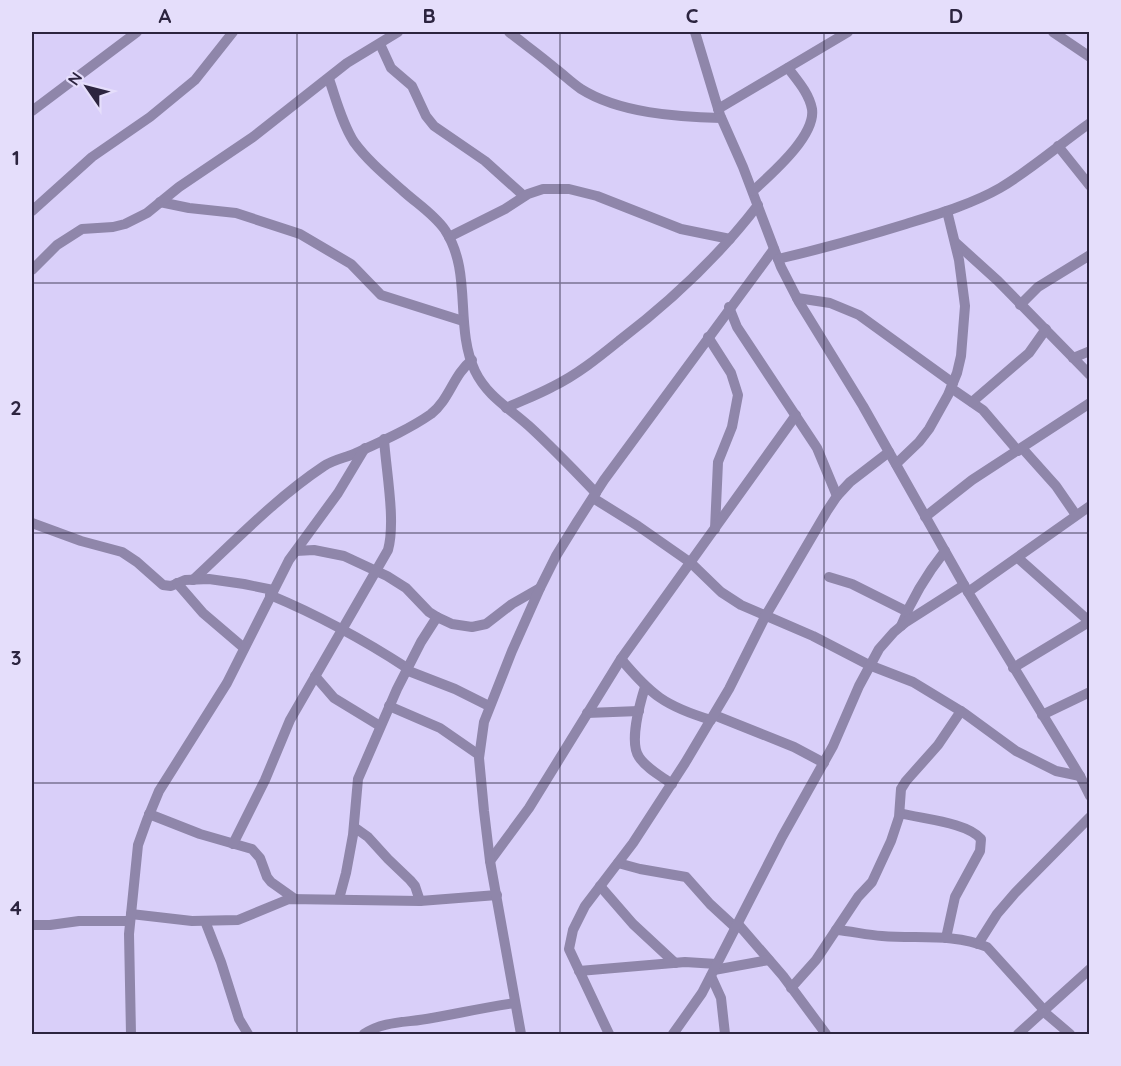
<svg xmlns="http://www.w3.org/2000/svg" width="1121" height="1066" font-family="Quicksand,sans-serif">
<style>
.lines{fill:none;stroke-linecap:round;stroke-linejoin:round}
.minor{stroke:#8f86aa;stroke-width:10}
.grid{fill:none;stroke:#2c243f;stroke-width:1.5;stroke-opacity:0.55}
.neatline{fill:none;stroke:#2c243f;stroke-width:2}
.grid-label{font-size:20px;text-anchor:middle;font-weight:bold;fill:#2c243f}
</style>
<rect width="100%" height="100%" fill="#d9cff9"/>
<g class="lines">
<g class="minor">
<path d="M509,32C524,44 541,56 556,69C565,76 572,83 581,89C619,113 677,117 721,118"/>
<polyline points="695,32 720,115 743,167 781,267 799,302 863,406 968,592 1080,776 1090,796"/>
<polyline points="1053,32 1090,57"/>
<polyline points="380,44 391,68 412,86 426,116 434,126 485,161 524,196"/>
<path d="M329,79C336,99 342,123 354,142C367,160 385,175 402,190C416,203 434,214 445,230C473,273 454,326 475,371C487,396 509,408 529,426C552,447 574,470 596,493"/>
<polyline points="718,109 848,32"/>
<polyline points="32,111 137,32"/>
<polyline points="1058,146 1090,186"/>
<path d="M753,191C771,174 816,136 812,109C809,93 797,80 788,68"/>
<polyline points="160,202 189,208 236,213 300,234 351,264 381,295 463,321"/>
<polyline points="32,211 92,157 150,117 195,80 233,32"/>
<polyline points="449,237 505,209 528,194 543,189 569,189 597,196 681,229 730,239"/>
<polyline points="956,243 998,281 1090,375"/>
<path d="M778,259C821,249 864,237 906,224C938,214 972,204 1000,188C1032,169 1060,144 1090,123"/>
<polyline points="32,270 57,245 82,229 113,227 125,224 147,213 179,187 253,137 347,63 398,32"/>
<polyline points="797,298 830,303 859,315 953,383"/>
<polyline points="1020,305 1038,287 1090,255"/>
<polyline points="729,307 737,327 817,448 837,496"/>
<polyline points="708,337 731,373 738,395 732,427 718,462 715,529"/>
<polyline points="1073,358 1090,351"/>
<polyline points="951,388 983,410 1018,451"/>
<polyline points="972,402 1029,353 1046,329"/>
<path d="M506,408C521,401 537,395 552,387C577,375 599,357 620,340C671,301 719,256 758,205"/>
<polyline points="1022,448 1056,486 1076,515"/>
<polyline points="896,464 919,442 929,429 948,395 957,373 961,356 965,306 959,260 947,211"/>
<polyline points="593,498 638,526 691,563 721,592 741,605 813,636 869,665 913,682 964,713 1016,751 1056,771 1080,776"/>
<polyline points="925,517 972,480 1090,403"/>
<polyline points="32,523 81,541 122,552 137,562 163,585 171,586 185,580 209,579 244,584 273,590"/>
<polyline points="296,551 314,550 344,556 387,576 406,588 429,612 437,617 452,624 472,627 486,624 512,604 540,588"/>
<polyline points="1018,558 1090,622"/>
<polyline points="829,577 852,584 906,611"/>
<path d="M193,580C236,540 276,498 324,466C333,460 344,458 354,454C380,442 408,430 431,414C450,399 453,375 472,360"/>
<polyline points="177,583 203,613 244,648"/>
<polyline points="968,592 1090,506"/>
<path d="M270,595C318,615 364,640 407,668"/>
<path d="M901,626C912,598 926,575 945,551"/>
<path d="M621,659C651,695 665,706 711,720"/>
<polyline points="1013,668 1089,622"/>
<polyline points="406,670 455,689 489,706"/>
<polyline points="315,676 334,698 380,726"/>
<path d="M645,687C640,703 629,743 639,757C647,769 661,776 672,784"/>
<polyline points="389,706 440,728 479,755"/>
<polyline points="587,713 639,711"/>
<polyline points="714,715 794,747 824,763"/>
<polyline points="1042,715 1090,692"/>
<path d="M900,813C921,819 967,822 981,839L980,851L955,897L946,938"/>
<polyline points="149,814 200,834 252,849 260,858 267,877 271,882 295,899"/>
<polyline points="354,827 368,837 388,859 410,880 415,886 420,901"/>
<path d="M233,844L265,780L290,720L388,550C396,521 386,471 384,439"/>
<polyline points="490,861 529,808 621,659 796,415"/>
<polyline points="618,863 640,869 686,877 710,904 736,928"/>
<polyline points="600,886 633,924 675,963"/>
<polyline points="339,899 346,873 353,835 358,779 397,689 421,642 437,617"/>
<polyline points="131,914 192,921 238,920 289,899 420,901 497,895"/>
<polyline points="205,921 221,962 239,1019 248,1034"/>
<polyline points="738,924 783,976 826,1034"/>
<polyline points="32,925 50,925 79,921 130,921"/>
<path d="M836,930C851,931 866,935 882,936C918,939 953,933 987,947L1044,1010"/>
<polyline points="978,944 997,914 1015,893 1090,817"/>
<polyline points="714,970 769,960"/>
<polyline points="579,971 685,962 717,964"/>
<polyline points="711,976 721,998 725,1034"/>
<polyline points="791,988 816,960 858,897 872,882 891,841 899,817 901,789 906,781 938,745 961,711"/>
<polyline points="1043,1011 1070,1034"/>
<polyline points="131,1034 129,934 138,845 147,820 159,791 227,683 289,560 338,493 365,448"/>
<path d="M364,1034C385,1020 408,1023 432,1018C460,1013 487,1007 515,1003"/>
<polyline points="521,1034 490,861 484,811 479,758 484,722 512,651 540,588 556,556 577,522 604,480 774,249"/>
<polyline points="609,1034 569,949 573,930 585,906 633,843 685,763 729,689 766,615 827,511 837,496 850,482 889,452"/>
<polyline points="673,1034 702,993 782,837 833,746 859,686 879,649 894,632 906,622 964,585"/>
<polyline points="1018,1034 1090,969"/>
</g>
</g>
<path class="grid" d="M297,32V1034M560,32V1034M824,32V1034M32,283H1090M32,533H1090M32,783H1090"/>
<rect width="1121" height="1066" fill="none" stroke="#e5defb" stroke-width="66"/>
<g transform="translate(87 87) rotate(305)" stroke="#e5defb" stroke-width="4.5" paint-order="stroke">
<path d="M0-4.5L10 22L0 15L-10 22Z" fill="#2c243f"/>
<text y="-9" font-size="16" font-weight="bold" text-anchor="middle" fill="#2c243f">N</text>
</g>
<rect x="33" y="33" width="1055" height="1000" class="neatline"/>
<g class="grid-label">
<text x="165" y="23">A</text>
<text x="429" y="23">B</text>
<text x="692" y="23">C</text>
<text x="956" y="23">D</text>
<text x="16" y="165">1</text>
<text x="16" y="415">2</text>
<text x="16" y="665">3</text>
<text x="16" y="915">4</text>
</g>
</svg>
